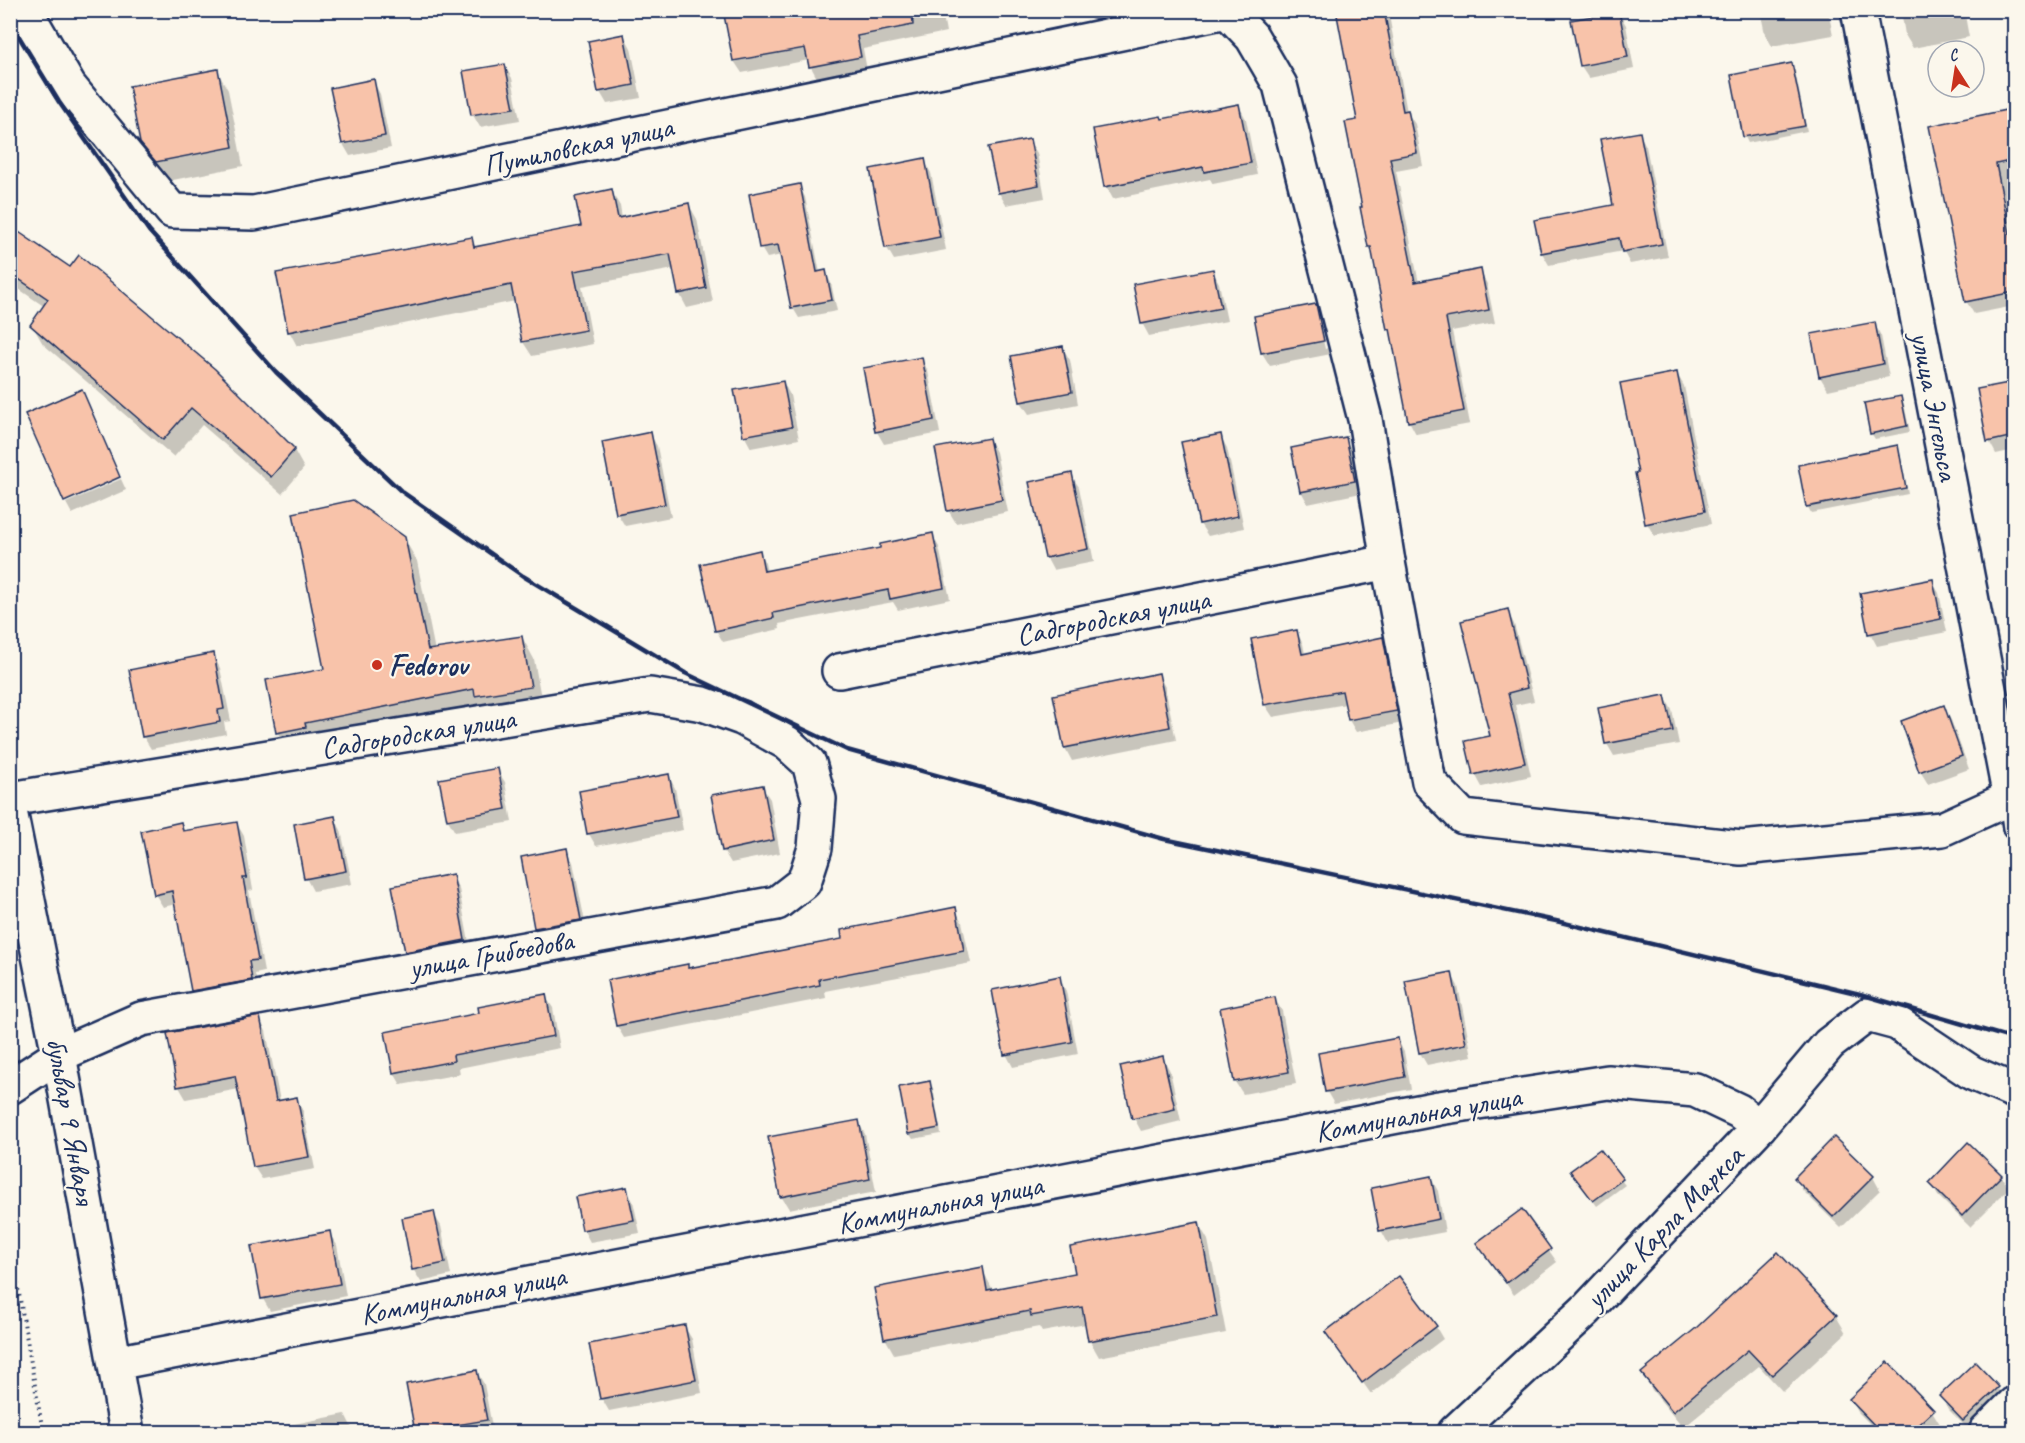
<svg xmlns="http://www.w3.org/2000/svg" width="2025" height="1443" font-family="Caveat,sans-serif">
<style>
.shadow{fill:#0003;fill-rule:evenodd}
.building{fill:#f8c3aa;stroke:#1b2f5e;stroke-width:1.5}
.lines{fill:none;stroke-linecap:round;stroke-linejoin:round}
.service-casing{stroke:#1b2f5e;stroke-width:26}
.minor-casing{stroke:#1b2f5e;stroke-width:38}
.path{stroke:#1b2f5e;stroke-width:4;stroke-dasharray:1.5 4.5;stroke-linecap:butt}
.service{stroke:#fbf7ec;stroke-width:21}
.minor{stroke:#fbf7ec;stroke-width:33}
.rail{stroke:#1b2f5e;stroke-width:4.5}
.poi-dot{fill:#c8321e;stroke:#fbf7ec;stroke-width:2}
.labels{text-anchor:middle;dominant-baseline:central;stroke-width:4.5;stroke-linejoin:round;paint-order:stroke}
.street-label{font-size:30px;fill:#1b2f5e;stroke:#fbf7ec}
.poi-label{font-size:30px;font-weight:bold;fill:#1b2f5e;stroke:#fbf7ec;text-anchor:start}
</style>
<rect width="100%" height="100%" fill="#fbf7ec"/>
<filter id="ink" filterUnits="userSpaceOnUse"><feTurbulence type="fractalNoise" baseFrequency=".0167" numOctaves="2"/><feDisplacementMap in="SourceGraphic" scale="12" xChannelSelector="R" yChannelSelector="G"/><feConvolveMatrix kernelMatrix="1 2 1 2 8 2 1 2 1" color-interpolation-filters="sRGB"/></filter>
<g filter="url(#ink)">
<g class="shadow">
<polygon points="128,10 167,10 132,17"/>
<polygon points="725,10 942,10 946,32 863,49 867,70 818,80 811,67 809,60 742,73 734,61"/>
<polygon points="1078,10 1098,10 1080,14"/>
<polygon points="1337,10 1388,10 1407,112 1415,124 1423,166 1396,171 1419,283 1480,271 1487,284 1495,323 1452,331 1470,424 1416,434 1409,421 1374,255 1370,247 1364,208 1359,121"/>
<polygon points="1760,10 1828,10 1833,35 1772,46 1765,34"/>
<polygon points="1901,10 1964,10 1969,37 1913,48 1905,35"/>
<polygon points="1618,12 1626,25 1634,69 1589,78 1581,66"/>
<polygon points="624,35 631,48 641,98 607,104 600,92 590,42"/>
<polygon points="504,65 512,78 520,120 480,127 473,115 465,73"/>
<polygon points="1792,65 1795,71 1807,131 1748,143 1745,137 1733,77"/>
<polygon points="217,71 228,90 243,166 168,181 153,162 141,142"/>
<polygon points="373,81 380,94 391,148 350,156 343,144"/>
<polygon points="1239,106 1246,119 1257,175 1213,184 1210,179 1113,199 1106,186 1162,120"/>
<polygon points="2006,112 2010,120 2014,119 2014,198 2007,199 2014,237 2014,306 1974,314 1966,301"/>
<polygon points="1639,133 1646,146 1668,257 1630,264 1623,251 1549,265 1542,253 1536,221 1614,206"/>
<polygon points="1029,140 1037,153 1045,198 1006,205 999,193"/>
<polygon points="924,160 931,173 946,250 894,260 887,248"/>
<polygon points="799,186 805,197 820,273 825,272 831,283 837,311 799,318 793,308 782,255 767,258 761,248 751,196"/>
<polygon points="611,191 620,206 622,219 689,205 697,219 713,302 687,308 679,293 674,269 582,286 593,344 532,356 523,342 515,301 297,346 289,331 471,238 476,248 582,227"/>
<polygon points="10,228 294,450 304,468 282,494 202,425 174,457 43,344 32,325 45,307 10,283"/>
<polygon points="1212,270 1219,283 1227,321 1149,336 1142,323"/>
<path d="M1316,306L1323,319L1331,354L1270,366L1262,353L1255,318ZM1318,317H1321L1328,348L1325,349Z"/>
<polygon points="1874,323 1881,336 1889,377 1828,390 1820,377 1812,335"/>
<polygon points="1062,347 1070,360 1078,404 1029,414 1021,402"/>
<polygon points="921,358 928,371 940,433 884,444 877,432 865,370"/>
<polygon points="1677,374 1684,386 1711,524 1654,536 1647,523"/>
<polygon points="783,382 790,395 799,439 751,448 744,435"/>
<polygon points="2014,383 2014,450 1996,454 1989,441 1979,390"/>
<polygon points="1901,398 1904,404 1910,432 1875,439 1871,433"/>
<polygon points="650,434 657,446 671,517 625,526 617,513"/>
<polygon points="1220,435 1227,448 1244,528 1208,536 1200,524"/>
<polygon points="1345,438 1352,451 1361,493 1308,504 1301,491"/>
<polygon points="989,439 996,452 1008,512 956,523 948,510"/>
<polygon points="1897,447 1900,453 1908,494 1811,513 1808,507 1800,466"/>
<polygon points="1071,475 1079,487 1094,562 1053,570 1046,557"/>
<polygon points="121,479 126,490 72,514 66,503"/>
<polygon points="932,535 939,547 950,599 898,610 893,602 779,624 780,629 723,642 716,630 759,552 765,563 767,572 882,549"/>
<polygon points="404,538 417,561 435,651 522,637 534,659 543,709 291,755 278,733 326,670"/>
<polygon points="1932,581 1939,593 1947,632 1877,646 1870,633"/>
<polygon points="1507,611 1514,624 1534,701 1515,705 1531,776 1482,787 1475,774 1492,737"/>
<polygon points="1296,631 1303,644 1305,654 1382,639 1389,652 1403,723 1356,732 1349,720 1346,704 1273,717 1265,705"/>
<polygon points="213,655 220,668 231,721 224,722 226,734 151,749 143,736"/>
<polygon points="1158,674 1165,687 1176,740 1072,761 1065,748 1055,696"/>
<polygon points="1665,697 1672,710 1679,744 1614,756 1607,744 1600,710"/>
<polygon points="1943,707 1951,720 1969,769 1928,784 1920,771"/>
<polygon points="497,770 505,782 512,822 455,832 448,820"/>
<polygon points="668,775 675,788 683,830 596,846 589,834"/>
<polygon points="762,787 770,799 780,853 731,863 723,850"/>
<polygon points="334,817 341,830 352,884 313,891 306,878"/>
<polygon points="180,824 185,832 237,824 244,836 253,890 249,891 264,972 255,974 259,992 199,1003 192,990 176,904 163,907 155,894"/>
<polygon points="566,850 573,862 587,932 543,940 536,928"/>
<polygon points="452,876 459,889 471,953 413,964 406,951"/>
<polygon points="955,909 962,922 971,963 825,991 826,998 624,1038 617,1026 687,966 689,969 844,940"/>
<polygon points="1451,973 1458,986 1472,1056 1427,1065 1420,1053"/>
<polygon points="1059,978 1066,991 1078,1054 1013,1067 1006,1054"/>
<polygon points="545,996 553,1008 560,1048 459,1068 460,1074 401,1085 394,1073 481,1015"/>
<polygon points="1275,999 1282,1011 1296,1084 1243,1094 1235,1082"/>
<polygon points="259,1018 266,1031 280,1101 296,1098 303,1111 315,1169 262,1179 254,1167 239,1089 186,1099 179,1087 169,1035"/>
<polygon points="1397,1039 1404,1052 1411,1089 1334,1104 1327,1092 1320,1054"/>
<polygon points="1163,1058 1170,1071 1181,1121 1141,1131 1134,1118"/>
<polygon points="929,1083 933,1088 941,1134 913,1139 909,1133"/>
<polygon points="858,1122 865,1134 876,1192 789,1209 781,1196"/>
<polygon points="1969,1144 2001,1176 2009,1188 1970,1227 1938,1196 1931,1184"/>
<polygon points="1576,1177 1621,1180 1625,1185 1597,1206"/>
<polygon points="1873,1177 1880,1190 1841,1228 1803,1191 1796,1178"/>
<polygon points="1431,1178 1438,1191 1445,1232 1388,1243 1381,1230"/>
<polygon points="626,1189 633,1201 640,1233 590,1242 583,1229"/>
<polygon points="1521,1211 1557,1262 1514,1295 1478,1243"/>
<polygon points="433,1213 441,1226 451,1275 421,1282 413,1269"/>
<polygon points="1198,1223 1208,1240 1226,1333 1099,1357 1090,1341 1086,1324 1042,1332 1039,1327 894,1354 885,1338 982,1269 993,1290 1077,1274"/>
<polygon points="329,1233 337,1245 346,1296 270,1311 263,1299"/>
<polygon points="1778,1254 1836,1316 1846,1333 1783,1392 1759,1366 1683,1428 1652,1390 1643,1373 1697,1329"/>
<polygon points="1399,1278 1436,1327 1443,1339 1371,1394 1327,1332"/>
<polygon points="684,1326 692,1339 702,1393 609,1411 602,1399 591,1345"/>
<polygon points="1975,1364 2000,1391 2008,1404 1971,1432 1948,1409 1941,1396"/>
<polygon points="477,1372 484,1384 493,1432 417,1432 408,1385"/>
<polygon points="1851,1399 1932,1411 1940,1424 1930,1432 1878,1432 1858,1412"/>
<polygon points="345,1414 354,1432 275,1432 274,1428"/>
<polygon points="1578,1425 1585,1432 1571,1432"/>
</g>
<g class="building">
<polygon points="723,10 912,10 913,25 857,36 861,57 809,67 805,48 733,61"/>
<polygon points="1336,10 1384,10 1403,111 1408,110 1417,153 1390,158 1415,282 1481,269 1489,310 1446,318 1464,411 1408,422 1390,329 1387,330 1371,247 1368,247 1360,207 1362,207 1345,122 1357,120"/>
<polygon points="1619,11 1628,57 1580,66 1571,20"/>
<polygon points="624,34 634,85 598,92 588,41"/>
<polygon points="1792,63 1805,126 1743,137 1731,75"/>
<polygon points="505,64 514,108 471,115 463,71"/>
<polygon points="218,69 233,147 156,162 140,143 129,86"/>
<polygon points="374,79 385,136 342,144 330,88"/>
<polygon points="1239,104 1251,163 1204,172 1203,167 1104,187 1093,129 1161,116 1162,119"/>
<polygon points="2006,110 2014,160 1996,164 2014,255 2014,292 1965,302 1929,126"/>
<polygon points="1640,132 1662,244 1622,252 1619,238 1541,253 1534,220 1613,205 1600,139"/>
<polygon points="1030,139 1039,185 998,193 988,147"/>
<polygon points="925,158 940,237 885,248 870,169"/>
<polygon points="800,184 817,272 826,270 832,300 791,308 778,245 759,248 749,194"/>
<polygon points="612,189 618,218 689,203 706,288 678,294 670,254 574,271 586,330 522,342 511,285 288,332 276,273 472,237 474,247 581,226 575,197"/>
<polygon points="10,226 70,267 79,255 215,369 295,449 271,477 191,408 163,440 30,325 48,299 10,273"/>
<polygon points="1213,269 1221,308 1141,324 1133,284"/>
<polygon points="1316,304 1324,341 1261,353 1254,316"/>
<polygon points="1875,322 1883,364 1819,377 1811,334"/>
<polygon points="1063,346 1072,392 1020,402 1011,356"/>
<polygon points="922,357 934,420 875,432 863,368"/>
<polygon points="1677,372 1705,511 1645,524 1635,473 1638,473 1620,383"/>
<polygon points="783,381 792,427 743,436 734,390"/>
<polygon points="2014,382 2014,436 1987,442 1977,389"/>
<polygon points="82,389 120,477 64,502 25,414"/>
<polygon points="1901,396 1907,426 1870,434 1864,403"/>
<polygon points="651,432 665,504 616,514 602,442"/>
<polygon points="1221,434 1238,516 1199,524 1181,442"/>
<polygon points="1346,437 1355,481 1300,492 1291,448"/>
<polygon points="989,438 1002,500 947,511 935,448"/>
<polygon points="1898,445 1906,488 1806,507 1798,465"/>
<polygon points="1072,473 1088,549 1045,558 1029,482"/>
<polygon points="353,500 405,537 428,650 522,636 531,687 475,696 474,689 305,723 306,727 276,733 266,680 324,669 293,513"/>
<polygon points="933,533 944,588 890,599 888,590 773,613 774,618 715,631 700,564 760,550 764,571 880,548 880,544"/>
<polygon points="1933,579 1941,619 1868,634 1860,593"/>
<polygon points="1508,609 1527,688 1508,693 1525,763 1473,775 1465,741 1490,736 1461,621"/>
<polygon points="1297,630 1302,654 1383,637 1397,711 1348,720 1342,691 1264,705 1251,639"/>
<polygon points="214,653 224,709 218,710 220,722 142,737 129,670"/>
<polygon points="1159,673 1170,727 1064,748 1053,695"/>
<polygon points="1665,695 1673,731 1605,744 1598,708"/>
<polygon points="1944,705 1962,756 1919,772 1901,721"/>
<polygon points="498,768 506,809 447,820 439,779"/>
<polygon points="669,774 677,817 587,834 579,791"/>
<polygon points="763,785 774,840 722,851 711,795"/>
<polygon points="335,816 346,871 304,879 294,824"/>
<polygon points="181,822 183,831 237,822 247,878 243,878 258,960 249,961 252,980 191,991 172,891 154,895 141,831"/>
<polygon points="567,848 581,920 534,928 521,857"/>
<polygon points="453,874 465,940 405,952 392,886"/>
<polygon points="956,907 964,951 819,979 820,985 616,1026 607,980 688,964 688,968 842,939 841,930"/>
<polygon points="1452,972 1466,1044 1419,1053 1405,981"/>
<polygon points="1060,976 1072,1042 1004,1055 992,990"/>
<polygon points="546,994 554,1036 453,1055 454,1061 393,1073 385,1032 479,1013 478,1007"/>
<polygon points="1275,997 1289,1072 1234,1082 1220,1008"/>
<polygon points="260,1016 276,1101 297,1097 309,1157 253,1167 235,1076 177,1087 167,1033"/>
<polygon points="1398,1038 1405,1077 1325,1092 1318,1053"/>
<polygon points="1163,1056 1175,1109 1132,1119 1120,1066"/>
<polygon points="930,1081 939,1128 908,1134 899,1087"/>
<polygon points="859,1120 870,1179 780,1197 768,1137"/>
<polygon points="1834,1137 1874,1176 1833,1217 1794,1178"/>
<polygon points="1968,1142 2002,1175 1962,1216 1929,1183"/>
<polygon points="1600,1149 1623,1179 1593,1201 1570,1171"/>
<polygon points="1431,1176 1439,1219 1379,1231 1371,1188"/>
<polygon points="627,1187 634,1220 582,1230 575,1197"/>
<polygon points="1522,1209 1551,1249 1506,1283 1476,1243"/>
<polygon points="434,1211 445,1263 412,1270 402,1218"/>
<polygon points="1199,1222 1217,1317 1088,1341 1082,1307 1031,1316 1030,1311 884,1339 874,1288 983,1267 987,1290 1075,1273 1070,1247"/>
<polygon points="330,1231 340,1284 261,1299 251,1246"/>
<polygon points="1778,1252 1837,1315 1772,1375 1748,1350 1673,1412 1641,1373 1696,1328"/>
<polygon points="1399,1276 1437,1326 1362,1383 1325,1332"/>
<polygon points="685,1325 696,1380 600,1399 589,1344"/>
<polygon points="1888,1362 1934,1410 1910,1432 1881,1432 1849,1399"/>
<polygon points="1975,1362 1999,1387 1963,1421 1939,1396"/>
<polygon points="477,1370 487,1420 415,1432 406,1384"/>
</g>
<g class="lines">
<g class="service-casing">
<polyline id="service" points="2010,798 2014,828"/>
</g>
<g class="minor-casing">
<g id="minor">
<polyline points="25,10 69,86 172,211 254,213 1227,11 1252,37 1280,85 1365,419 1388,562 1429,782 1463,817 1741,848 1942,829 2010,798"/>
<polyline points="1858,10 2010,798 2014,795"/>
<polyline points="839,671 1388,562"/>
<polyline points="10,799 650,695 703,704 742,718 787,743 809,763 819,799 815,848 804,882 777,903 141,1019 59,1055 10,1087"/>
<polyline points="10,811 59,1055 127,1432"/>
<polyline points="115,1363 1439,1108 1608,1082 1695,1090 1739,1111 1759,1127"/>
<polyline points="1455,1432 1587,1309 1759,1127 1829,1044 1867,1015 1897,1023 1972,1073 2014,1091"/>
<polyline points="1986,1432 2014,1404"/>
</g>
</g>
<polyline class="path" points="10,1242 43,1432"/>
<use href="#service" class="service"/>
<use href="#minor" class="minor"/>
<polyline class="rail" points="10,22 59,102 149,231 276,372 401,491 523,576 685,673 847,750 1164,839 1556,921 1860,994 2014,1039"/>
</g>
</g>
<circle class="poi-dot" cx="377" cy="665" r="6"/>
<g class="labels">
<g class="street-label">
<text transform="translate(578 146) rotate(-12)">Путиловская улица</text>
<text transform="translate(1935 406) rotate(79)">улица Энгельса</text>
<text transform="translate(1113 617) rotate(-11)">Садгородская улица</text>
<text transform="translate(418 733) rotate(-9)">Садгородская улица</text>
<text transform="translate(491 954) rotate(-10)">улица Грибоедова</text>
<text transform="translate(1418 1114) rotate(-10)">Коммунальная улица</text>
<text transform="translate(71 1121) rotate(80)">бульвар 9 Января</text>
<text transform="translate(940 1204) rotate(-11)">Коммунальная улица</text>
<text transform="translate(1664 1227) rotate(-46)">улица Карла Маркса</text>
<text transform="translate(463 1295) rotate(-11)">Коммунальная улица</text>
</g>
<g class="poi-label">
<text x="389" y="665">Fedorov</text>
</g>
</g>
<rect width="2025" height="1443" fill="none" stroke="#fbf7ec" stroke-width="36"/>
<rect x="18" y="18" width="1989" height="1407" fill="none" stroke="#1b2f5e" stroke-width="2" filter="url(#ink)"/>
<g transform="translate(1956 69) rotate(348)"><circle r="28" fill="#fbf7ec" stroke="#a1a7b3" stroke-width="1.5"/>
<path d="M0-4.5L10 22L0 15L-10 22Z" fill="#c8321e"/>
<text y="-9" font-size="16" font-weight="bold" text-anchor="middle" fill="#1b2f5e">С</text>
</g>
</svg>
